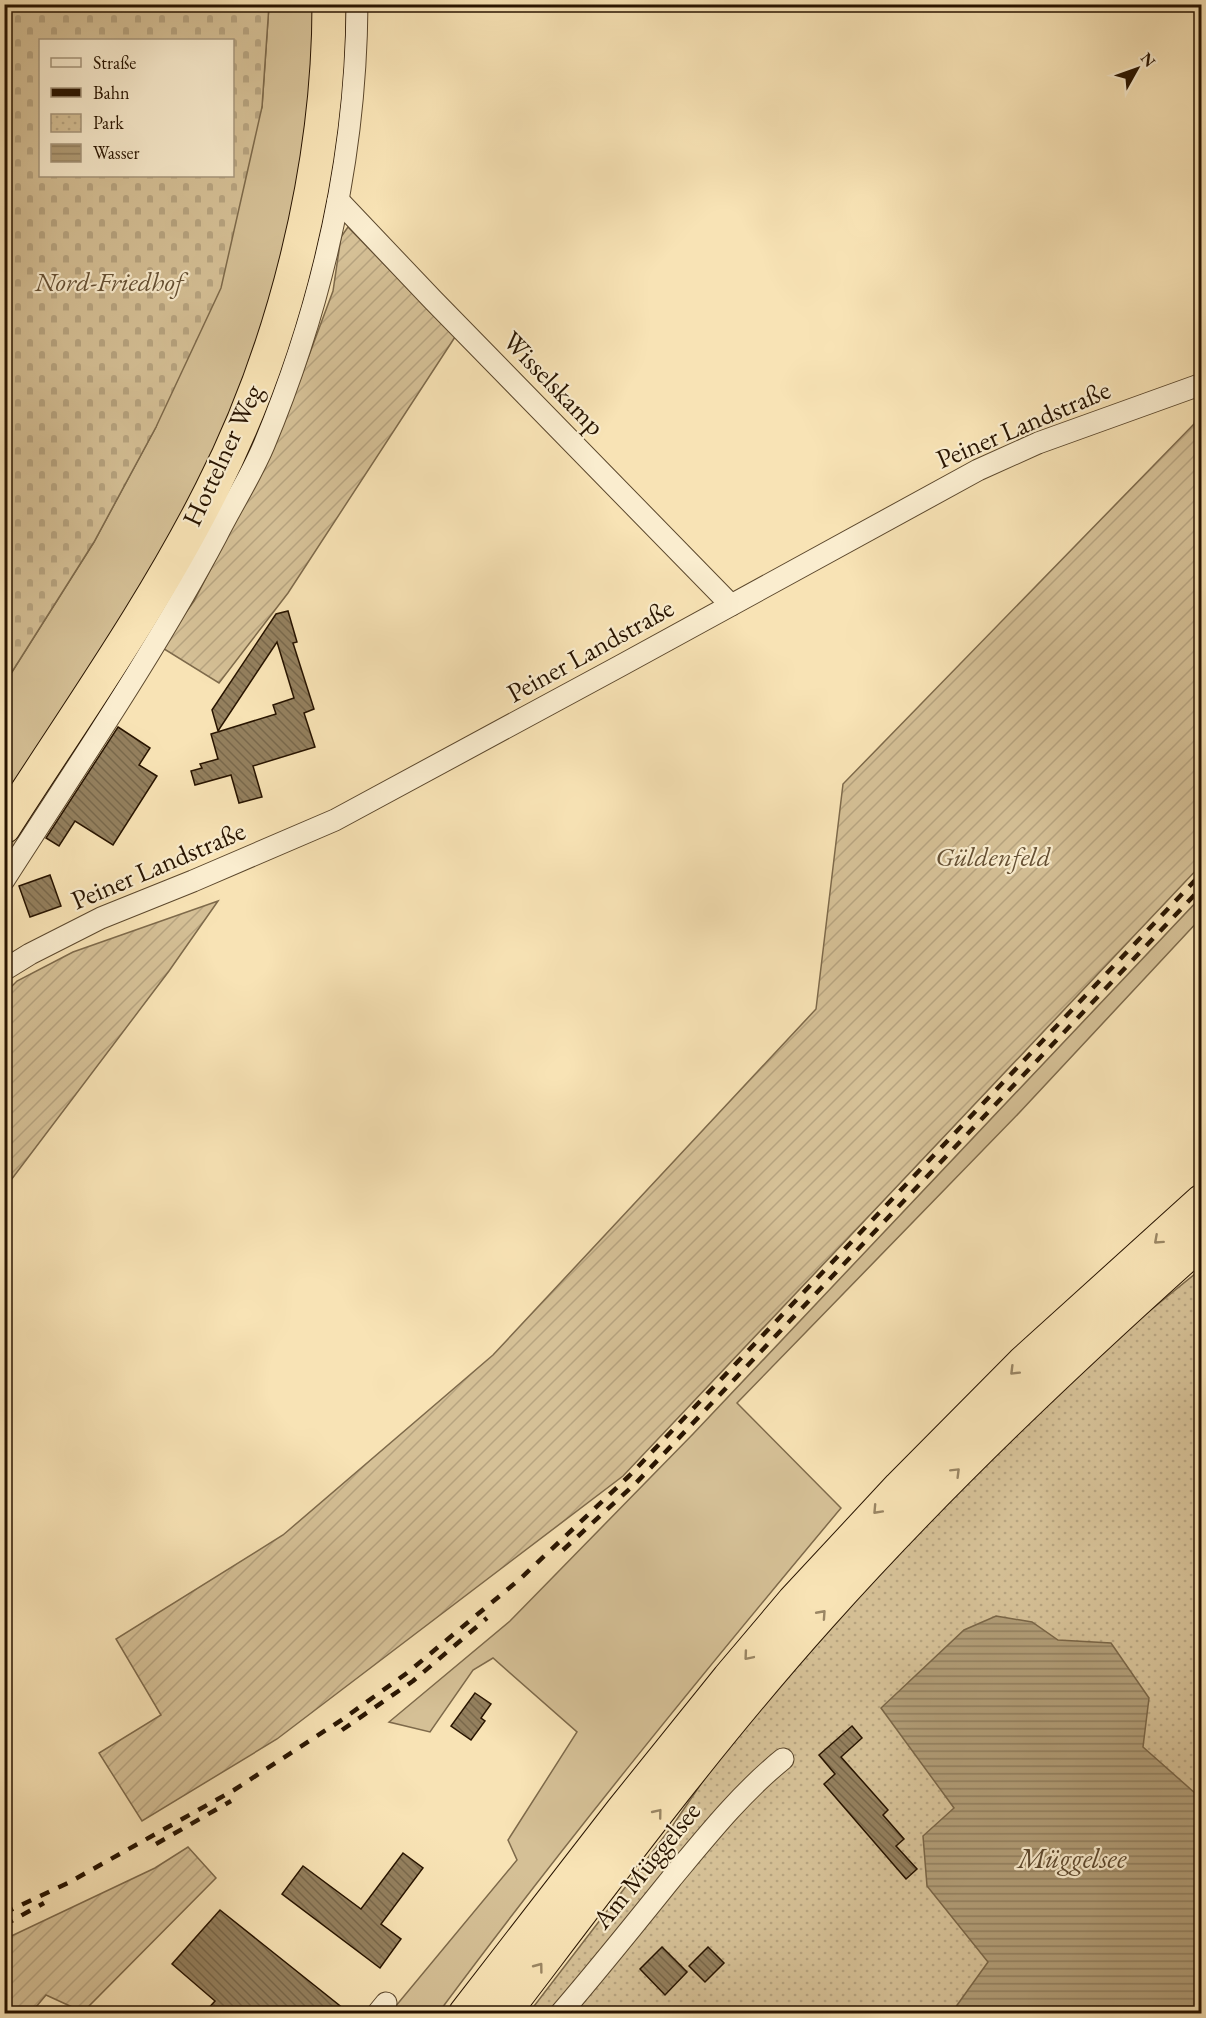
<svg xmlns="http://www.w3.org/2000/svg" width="1206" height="2018" font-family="'EB Garamond',serif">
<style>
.grass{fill:#d5c096;stroke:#7e6a4b;stroke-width:1.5}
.cemetery{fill:url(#cemetery-stones);stroke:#7e6a4b;stroke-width:1.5;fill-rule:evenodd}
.park{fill:url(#park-dots);stroke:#7e6a4b;stroke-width:1.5}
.garden{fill:url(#garden-furrows);stroke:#7e6a4b;stroke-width:1.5}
.water{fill:url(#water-rules);stroke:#7a6647;stroke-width:1.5}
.building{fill:url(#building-back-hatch);stroke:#281400;stroke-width:1.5}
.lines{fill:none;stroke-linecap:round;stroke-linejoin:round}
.minor-casing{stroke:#5c482d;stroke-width:23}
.trunk-casing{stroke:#281400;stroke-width:35}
.minor{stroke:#faedcf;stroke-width:21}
.trunk{stroke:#f8e3b5;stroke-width:33}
.rail{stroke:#281400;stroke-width:4.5;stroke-dasharray:10 10;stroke-linecap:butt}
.oneway{stroke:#9a8664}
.labels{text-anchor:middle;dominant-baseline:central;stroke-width:4.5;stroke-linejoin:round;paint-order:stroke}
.park-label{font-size:27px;font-style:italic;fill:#655034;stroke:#faedcf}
.street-label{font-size:27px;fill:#281400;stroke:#faedcf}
.water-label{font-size:28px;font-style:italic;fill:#5f4b30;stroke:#faedcf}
</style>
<defs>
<pattern id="cemetery-stones" width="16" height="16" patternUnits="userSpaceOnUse" patternTransform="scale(1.5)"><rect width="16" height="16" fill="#d5c096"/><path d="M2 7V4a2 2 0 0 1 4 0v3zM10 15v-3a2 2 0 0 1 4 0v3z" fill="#b7a480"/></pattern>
<pattern id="park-dots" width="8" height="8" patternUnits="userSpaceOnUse" patternTransform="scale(1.5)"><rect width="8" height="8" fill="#d5c096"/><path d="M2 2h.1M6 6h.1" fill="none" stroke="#b7a480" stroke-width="1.8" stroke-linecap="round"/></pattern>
<pattern id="garden-furrows" width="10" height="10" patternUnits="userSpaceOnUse" patternTransform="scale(1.5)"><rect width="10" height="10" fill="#d5c096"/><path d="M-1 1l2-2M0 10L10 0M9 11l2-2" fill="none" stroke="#b7a480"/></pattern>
<pattern id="water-rules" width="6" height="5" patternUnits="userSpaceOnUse" patternTransform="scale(1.5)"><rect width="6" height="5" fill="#b19d77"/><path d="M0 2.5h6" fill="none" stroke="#907f5f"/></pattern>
<pattern id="building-back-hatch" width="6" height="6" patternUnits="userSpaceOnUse" patternTransform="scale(1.5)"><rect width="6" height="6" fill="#94805e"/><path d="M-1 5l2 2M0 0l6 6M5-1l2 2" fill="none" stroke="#79684b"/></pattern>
</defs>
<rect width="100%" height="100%" fill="#f8e3b5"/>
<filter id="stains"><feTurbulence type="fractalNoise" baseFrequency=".00333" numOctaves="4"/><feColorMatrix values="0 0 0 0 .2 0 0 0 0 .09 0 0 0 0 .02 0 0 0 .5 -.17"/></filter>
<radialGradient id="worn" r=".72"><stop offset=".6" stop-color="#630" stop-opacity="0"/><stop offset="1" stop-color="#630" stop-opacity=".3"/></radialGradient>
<g class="grass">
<polygon points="269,5 350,5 343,114 309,297 274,405 181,591 5,871 5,683 94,542 156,427 262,107"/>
<path d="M1201,897V918L1019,1113L737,1403L841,1508C704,1672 569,1837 442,2008L437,2013H390L517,1860L508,1840L577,1732L493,1658L473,1670L430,1732L389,1722L510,1621L693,1434Z"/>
</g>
<path class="cemetery" d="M5,4L269,5L262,107L221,288L156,427L94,542L5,683ZM40,40H232V176H40Z"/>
<polygon class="park" points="1201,1269 1201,2013 528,2014 673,1825 746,1718 877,1571 1093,1357"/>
<g class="garden">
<polygon points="348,227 455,337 288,593 219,683 161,647 194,601 251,491 283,425 333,291 341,237"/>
<polygon points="1201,385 1201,865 623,1476 277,1739 142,1821 99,1753 161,1715 116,1639 283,1535 493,1355 816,1009 843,784 1194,424"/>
<polygon points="218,901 169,971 5,1188 5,993 17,981 73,952"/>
<polygon points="188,1847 216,1878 83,2012 46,1995 31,2013 5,2013 5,1939 155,1868"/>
</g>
<polygon class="water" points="996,1616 1032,1622 1058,1640 1111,1643 1149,1698 1143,1747 1196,1794 1201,1803 1201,2013 956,2013 955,2008 988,1962 927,1886 923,1836 954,1808 881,1708 964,1630"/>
<g class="building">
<polygon points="288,611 297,642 293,643 314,709 304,713 315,747 253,766 262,797 239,803 231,775 195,785 191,771 202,768 200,764 218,759 211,734 276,714 273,705 294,698 277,642 218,731 212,710 276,614"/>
<polygon points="118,727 150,748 139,765 157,776 113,845 75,821 59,846 46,838"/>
<polygon points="50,875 61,906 30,917 19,886"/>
<polygon points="475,1693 491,1704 481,1718 485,1721 471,1740 451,1726"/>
<polygon points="852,1726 862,1738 841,1757 888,1810 883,1815 904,1839 896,1846 917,1869 906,1879 824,1784 835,1774 819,1755"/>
<polygon points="403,1853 423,1868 381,1924 401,1939 380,1968 282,1894 303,1866 361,1909"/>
<polygon points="220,1910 349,2013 204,2013 215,2001 172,1964"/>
<polygon points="662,1947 687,1972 665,1995 640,1969"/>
<polygon points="708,1947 724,1963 705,1982 689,1966"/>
</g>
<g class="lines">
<g class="minor-casing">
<g id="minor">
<polyline points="338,200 433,300 731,605"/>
<path d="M4,880C77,766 154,654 217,535C232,505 251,476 264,445C322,306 356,156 357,4"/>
<polyline points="4,970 30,954 101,918 193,881 335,820 620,666 978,470 1038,443 1202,384"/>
<polyline points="377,2014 386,2003"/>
<path d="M560,2014C598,1970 634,1925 671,1879C706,1837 740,1794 783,1759"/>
</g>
</g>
<g class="trunk-casing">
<g id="trunk">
<path d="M4,827C75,716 152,608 211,491C285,346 329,167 329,4"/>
<polyline points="465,2014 622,1811 729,1678 794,1601 900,1487 1023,1363 1202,1201"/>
<path d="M503,2014C606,1879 707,1742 820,1616C939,1483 1069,1360 1202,1241"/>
</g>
</g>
<use href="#minor" class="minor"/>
<use href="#trunk" class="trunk"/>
<g class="rail">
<polyline points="563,1550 636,1483 1202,887"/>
<polyline points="342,1730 413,1681 487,1618"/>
<polyline points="156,1844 231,1801"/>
<polyline points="4,1913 68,1883 234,1790 343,1719 407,1673 520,1579 629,1476 1202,873"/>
<polyline points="4,1925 44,1903"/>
</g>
</g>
<defs><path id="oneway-chevron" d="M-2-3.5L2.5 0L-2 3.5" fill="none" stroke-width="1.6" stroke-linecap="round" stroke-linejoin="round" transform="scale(1.5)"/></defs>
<g class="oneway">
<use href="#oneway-chevron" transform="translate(1158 1240) rotate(138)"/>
<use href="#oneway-chevron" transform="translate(1014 1371) rotate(135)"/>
<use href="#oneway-chevron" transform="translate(956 1472) rotate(-45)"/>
<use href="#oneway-chevron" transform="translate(877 1510) rotate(133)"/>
<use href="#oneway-chevron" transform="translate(822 1614) rotate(-48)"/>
<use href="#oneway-chevron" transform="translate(748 1656) rotate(130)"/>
<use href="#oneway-chevron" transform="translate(658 1813) rotate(-51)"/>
<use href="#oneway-chevron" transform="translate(539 1967) rotate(-53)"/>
</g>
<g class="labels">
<g class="park-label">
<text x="109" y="281">Nord-Friedhof</text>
<text x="993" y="856">Güldenfeld</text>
</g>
<g class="street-label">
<text transform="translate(554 383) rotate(46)">Wisselskamp</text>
<text transform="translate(1023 424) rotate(-23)">Peiner Landstraße</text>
<text transform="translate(222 455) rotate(-65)">Hottelner Weg</text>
<text transform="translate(590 650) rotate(-29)">Peiner Landstraße</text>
<text transform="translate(158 865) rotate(-23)">Peiner Landstraße</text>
<text transform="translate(646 1865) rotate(-51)">Am Müggelsee</text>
</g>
<g class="water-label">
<text x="1072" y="1858">Müggelsee</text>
</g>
</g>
<rect width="1206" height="2018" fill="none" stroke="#f8e3b5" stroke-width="24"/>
<rect x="6" y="6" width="1194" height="2006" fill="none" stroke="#281400" stroke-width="3"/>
<rect x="12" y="12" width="1182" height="1994" fill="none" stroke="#281400" stroke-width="1.5"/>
<rect x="39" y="39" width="195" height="138" fill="#faedcf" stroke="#a6967c" stroke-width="1.5"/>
<rect x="51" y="58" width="30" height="9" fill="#faedcf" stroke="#a6967c" stroke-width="1.5"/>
<text x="93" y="69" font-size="18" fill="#281400">Straße</text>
<rect x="51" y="88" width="30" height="9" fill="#281400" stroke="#a6967c" stroke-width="1.5"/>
<text x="93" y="99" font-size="18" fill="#281400">Bahn</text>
<rect x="51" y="114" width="30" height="18" fill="url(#park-dots)" stroke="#a6967c" stroke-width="1.5"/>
<text x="93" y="129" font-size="18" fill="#281400">Park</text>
<rect x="51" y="144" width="30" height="18" fill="url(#water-rules)" stroke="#a6967c" stroke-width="1.5"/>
<text x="93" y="159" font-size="18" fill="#281400">Wasser</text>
<g transform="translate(1137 69) rotate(50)" stroke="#faedcf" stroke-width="4.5" paint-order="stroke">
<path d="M0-4.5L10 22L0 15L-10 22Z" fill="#281400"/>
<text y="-9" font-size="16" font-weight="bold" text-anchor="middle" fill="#281400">N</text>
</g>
<rect width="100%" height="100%" filter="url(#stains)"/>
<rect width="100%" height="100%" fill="url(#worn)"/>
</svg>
